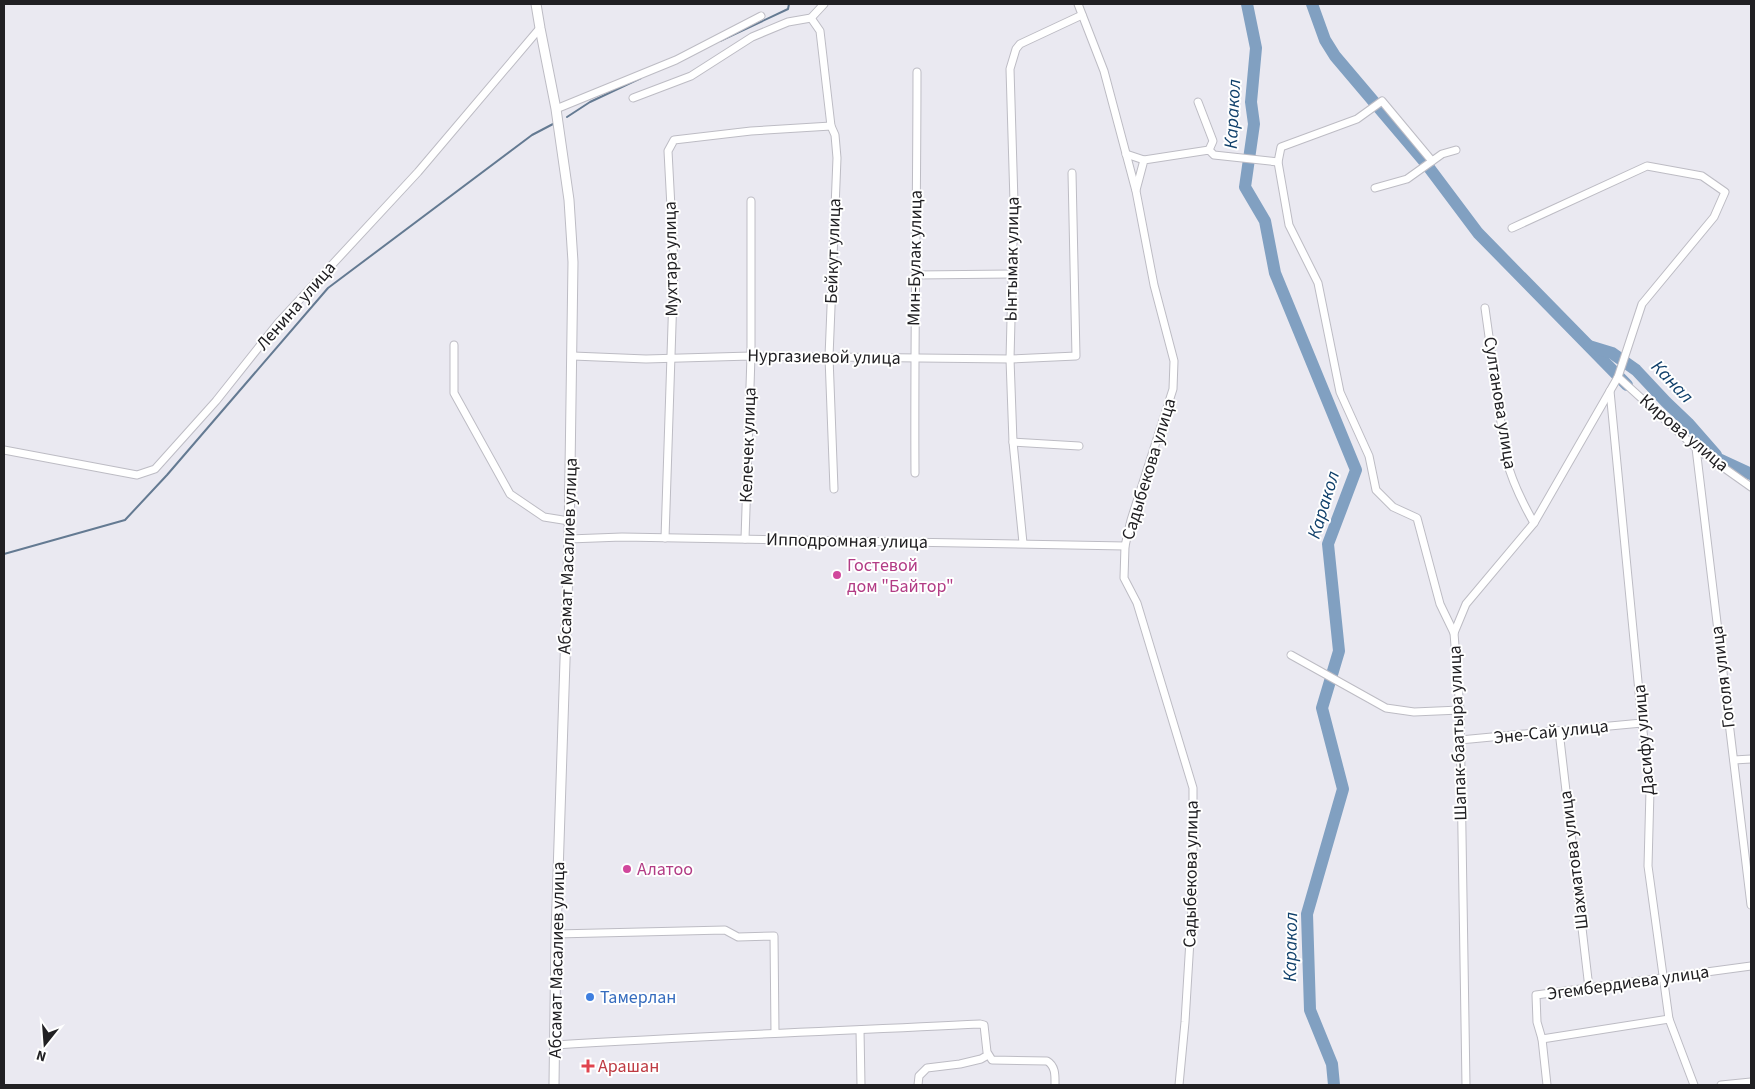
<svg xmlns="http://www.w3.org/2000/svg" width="1755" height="1089" font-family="'Source Sans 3',sans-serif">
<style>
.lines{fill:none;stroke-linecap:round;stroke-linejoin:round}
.stream{stroke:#647a92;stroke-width:2}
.river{stroke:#81a0c1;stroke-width:12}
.minor-casing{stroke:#bdbcc4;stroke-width:9}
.tertiary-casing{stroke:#bdbcc4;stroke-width:11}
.minor{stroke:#fff;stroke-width:7}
.tertiary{stroke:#fff;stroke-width:9}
.hotel-dot{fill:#d1479c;stroke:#fff;stroke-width:2}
.shop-dot{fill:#3f7fe0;stroke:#fff;stroke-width:2}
.health-dot{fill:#e0444e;stroke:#fff;stroke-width:2}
.labels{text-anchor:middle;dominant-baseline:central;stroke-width:4;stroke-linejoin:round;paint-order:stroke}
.street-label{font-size:18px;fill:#212023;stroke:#fff}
.hotel-label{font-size:18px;fill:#b23c85;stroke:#fff;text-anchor:start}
.shop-label{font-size:18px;fill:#366cbe;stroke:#fff;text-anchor:start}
.health-label{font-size:18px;fill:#be3a42;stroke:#fff;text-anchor:start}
.water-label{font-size:19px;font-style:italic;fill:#10406b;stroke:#fff}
</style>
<rect width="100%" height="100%" fill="#eae9f1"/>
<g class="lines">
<g class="stream">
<polyline points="720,41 788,9 789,4"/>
<polyline points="567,117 590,102 641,78"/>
<polyline points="4,554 125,520 167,475 328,288 532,135 553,124"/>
</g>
<g class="river">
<polyline points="1247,4 1256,48 1251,102 1254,124 1245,187 1265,221 1275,273 1356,470 1328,544 1339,651 1322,708 1343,789 1307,914 1310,1010 1332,1064 1334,1085"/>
<polyline points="1312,4 1325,40 1335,56 1424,161 1478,233 1627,385"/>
<polyline points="1589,346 1612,353 1636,370 1666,402 1688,423 1716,455"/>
<polyline points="1699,450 1751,474"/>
</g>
<g class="minor-casing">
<g id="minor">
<polyline points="1078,4 1104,71 1136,191 1154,285 1174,361 1173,389 1131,520 1125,546 1124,578 1137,603 1193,788 1193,891 1185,1022 1179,1085"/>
<polyline points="811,18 820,31 831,126 835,135 837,158 829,357 834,489"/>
<polyline points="633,98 691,76 752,37 788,22 811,18 824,4"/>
<polyline points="1198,102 1213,141 1209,150"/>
<polyline points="556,109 676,60 761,16"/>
<polyline points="1126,154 1144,160"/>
<polyline points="1432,161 1382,101 1357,119 1281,147 1278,162 1289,225 1318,283 1340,392 1369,456 1376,490 1393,507 1417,518 1440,604 1454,633"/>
<polyline points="1375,188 1407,179 1442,154 1456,150"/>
<polyline points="1136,190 1144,160 1209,150 1214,155 1278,162"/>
<polyline points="916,275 1012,274"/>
<path d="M1485,308L1506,458C1512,482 1522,502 1534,523"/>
<polyline points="454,345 454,393 510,494 544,517 569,521"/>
<polyline points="573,356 646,359 751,356 1010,359 1076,356 1072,173"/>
<polyline points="1618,377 1696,448 1751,487"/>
<polyline points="1610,391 1642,723 1650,790 1648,866 1669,1019 1694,1085"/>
<polyline points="1013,442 1079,446"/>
<polyline points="1696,448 1751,905"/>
<polyline points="4,450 137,475 155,469 216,401 278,323 418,172 540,28"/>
<path d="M915,473C914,339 917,206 917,72"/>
<polyline points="665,538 674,264 668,151 674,140 751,131 831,126"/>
<polyline points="569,539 622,537 1125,546"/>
<polyline points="745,539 751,356 751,201"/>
<polyline points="1023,543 1013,442 1010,359 1014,202 1010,69 1016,49 1020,44 1082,15"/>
<polyline points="1291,655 1386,708 1414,712 1460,710"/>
<polyline points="1559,731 1589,988"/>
<polyline points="1460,740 1642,723"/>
<polyline points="1734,760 1751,759"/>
<polyline points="556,934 725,930 738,937 774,936 775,1033"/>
<polyline points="860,1030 861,1085"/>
<polyline points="1542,1039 1669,1019"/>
<path d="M555,1045C696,1036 838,1031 980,1024L984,1025L987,1052L992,1060L1047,1061C1056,1066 1055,1077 1055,1085"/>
<polyline points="918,1085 919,1076 927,1068 960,1064 981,1059 988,1055"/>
<polyline points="1466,1085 1460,710 1454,633 1466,604 1534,523 1618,377 1642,304 1714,217 1725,192 1702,176 1647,166 1512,228"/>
<polyline points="1547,1085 1542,1039 1537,1022 1536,995 1751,966"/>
<polyline points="1721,1085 1751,1082"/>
</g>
</g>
<g class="tertiary-casing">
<polyline id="tertiary" points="536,4 540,28 556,109 569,200 573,262 569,539 556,934 554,1085"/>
</g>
<use href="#minor" class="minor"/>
<use href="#tertiary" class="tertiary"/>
</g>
<g class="hotel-dot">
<circle cx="837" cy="575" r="5"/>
<circle cx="627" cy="869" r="5"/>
</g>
<circle class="shop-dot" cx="590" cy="997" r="5"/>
<path class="health-dot" d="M585.5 1058.5h5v5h5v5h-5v5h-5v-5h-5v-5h5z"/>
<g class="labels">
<g class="street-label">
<text transform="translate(833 251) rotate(-88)">Бейкут улица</text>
<text transform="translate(915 258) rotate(-89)">Мин-Булак улица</text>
<text transform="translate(671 259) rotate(-91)">Мухтара улица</text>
<text transform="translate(1012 259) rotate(-89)">Ынтымак улица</text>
<text transform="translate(296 306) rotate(-49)">Ленина улица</text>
<text transform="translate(824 357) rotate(1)">Нургазиевой улица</text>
<text transform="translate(1500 403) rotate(81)">Султанова улица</text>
<text transform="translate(1684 433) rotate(40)">Кирова улица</text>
<text transform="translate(748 445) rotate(-88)">Келечек улица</text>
<text transform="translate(1149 469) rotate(-73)">Садыбекова улица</text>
<text transform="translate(847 541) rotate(1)">Ипподромная улица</text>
<text transform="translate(568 556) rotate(-88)">Абсамат Масалиев улица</text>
<text transform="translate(1723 677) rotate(-97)">Гоголя улица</text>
<text transform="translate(1551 732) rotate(-6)">Эне-Сай улица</text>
<text transform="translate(1458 733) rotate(-92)">Шапак-баатыра улица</text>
<text transform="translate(1644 740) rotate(-95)">Дасифу улица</text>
<text transform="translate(1574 860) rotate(-97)">Шахматова улица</text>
<text transform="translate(1191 874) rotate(-89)">Садыбекова улица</text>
<text transform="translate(557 960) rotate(-89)">Абсамат Масалиев улица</text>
<text transform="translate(1628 983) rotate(-8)">Эгембердиева улица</text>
</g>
<g class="hotel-label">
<text x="847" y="565">Гостевой<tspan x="847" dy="21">дом "Байтор"</tspan></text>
<text x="637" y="869">Алатоо</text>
</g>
<g class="shop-label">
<text x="600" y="997">Тамерлан</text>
</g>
<g class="health-label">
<text x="598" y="1066">Арашан</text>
</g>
<g class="water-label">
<text transform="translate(1233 114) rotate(-87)">Каракол</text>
<text transform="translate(1672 382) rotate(46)">Канал</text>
<text transform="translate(1324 505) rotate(-73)">Каракол</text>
<text transform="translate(1291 947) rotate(-89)">Каракол</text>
</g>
</g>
<rect width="1755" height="1089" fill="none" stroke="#212023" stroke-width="10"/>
<g transform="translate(45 1044) rotate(197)" stroke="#ffffff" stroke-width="4" paint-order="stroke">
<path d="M0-4L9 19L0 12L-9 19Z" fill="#212023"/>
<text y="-8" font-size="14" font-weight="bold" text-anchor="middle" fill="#212023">N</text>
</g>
</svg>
